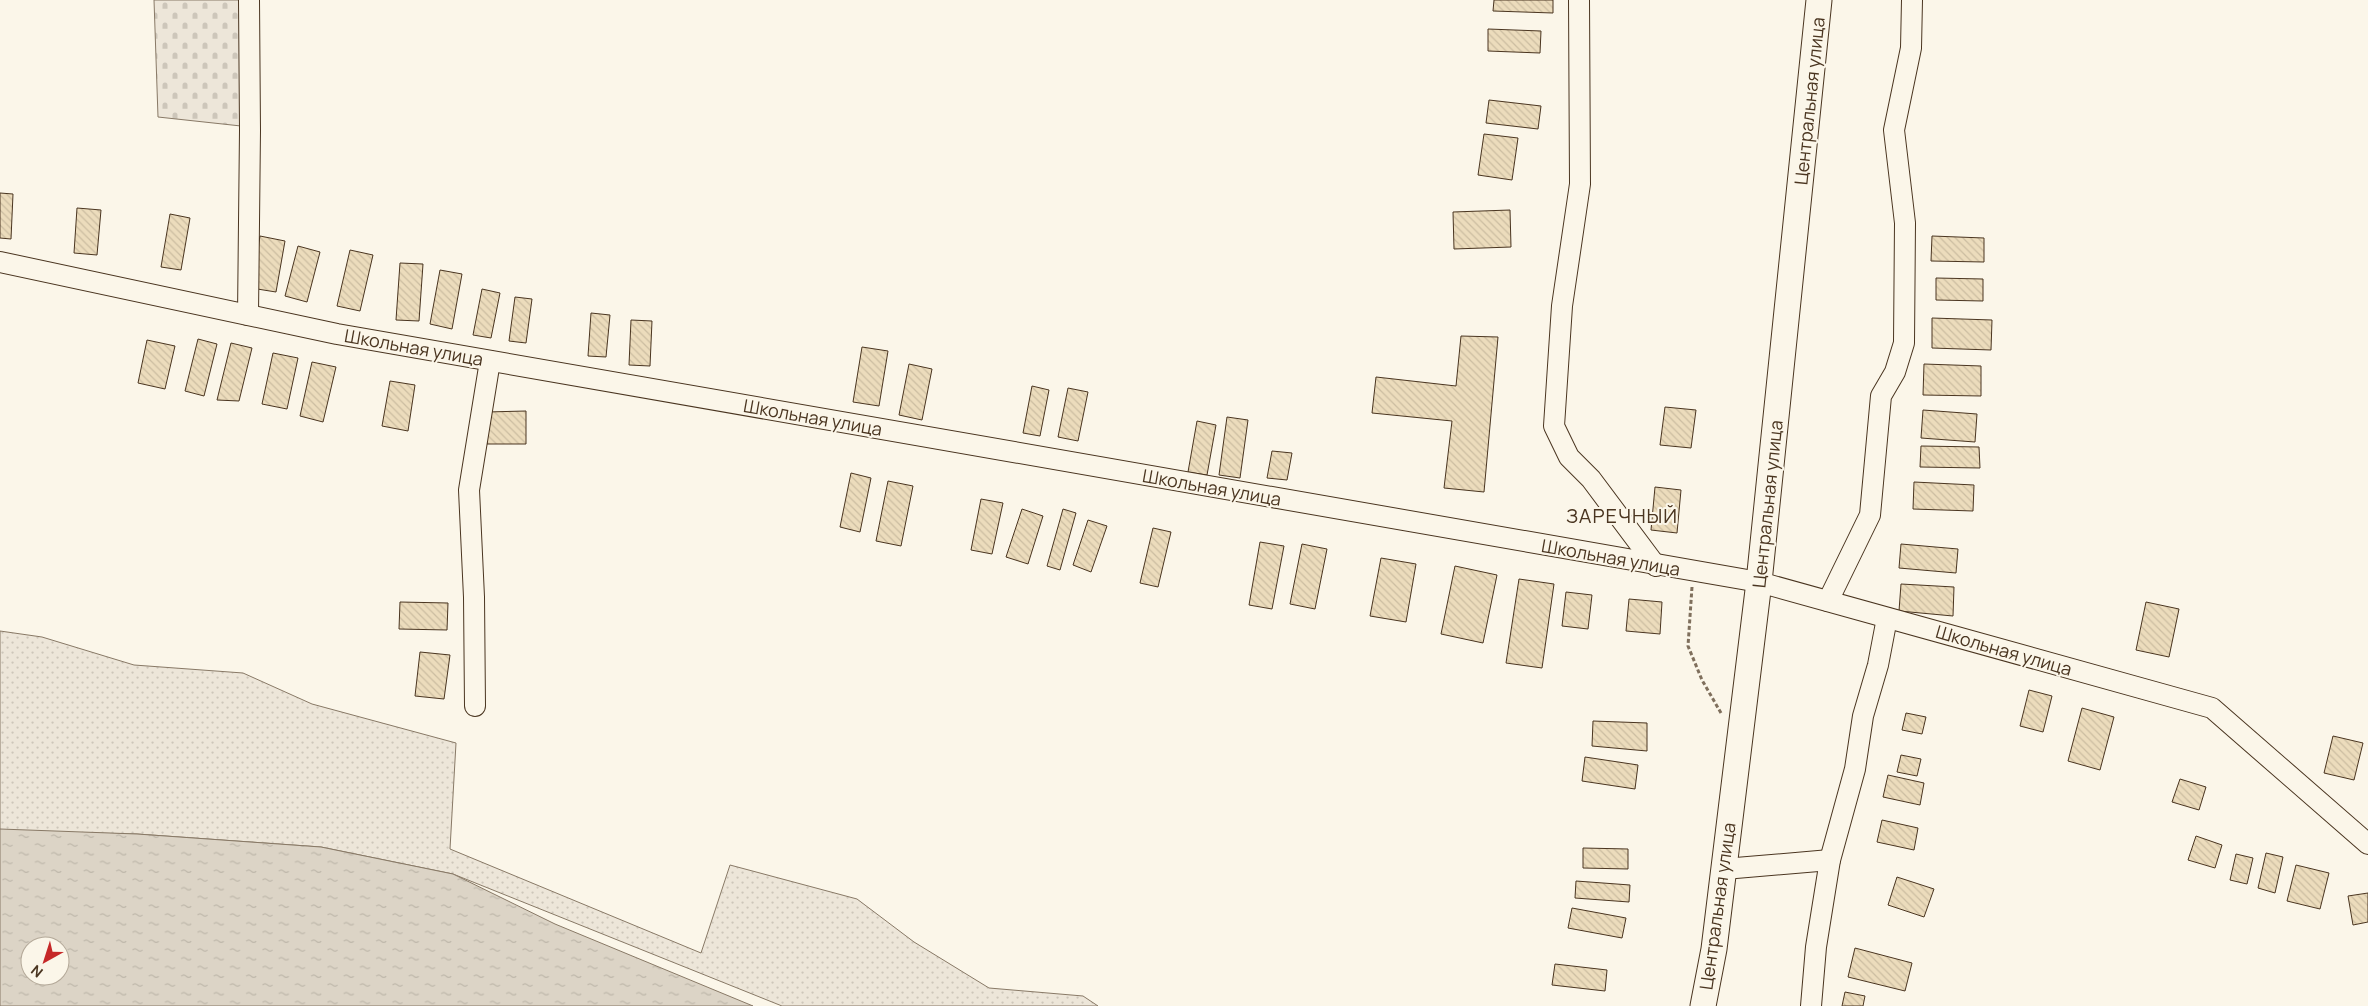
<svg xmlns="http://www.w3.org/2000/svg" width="2368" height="1006" font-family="Manrope,sans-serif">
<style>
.grass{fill:url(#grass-dots);stroke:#887966}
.cemetery{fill:url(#cemetery-stones);stroke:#887966}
.water{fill:url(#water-ripples);stroke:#887966;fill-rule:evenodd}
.building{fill:url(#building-back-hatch);stroke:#4a3520}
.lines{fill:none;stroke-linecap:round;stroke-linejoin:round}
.minor-casing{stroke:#4a3520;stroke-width:22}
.major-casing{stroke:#4a3520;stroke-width:27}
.path{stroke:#7f6f5c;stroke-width:3;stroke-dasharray:4 2.5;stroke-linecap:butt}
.minor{stroke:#fbf6e9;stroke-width:20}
.major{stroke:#fbf6e9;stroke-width:25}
.labels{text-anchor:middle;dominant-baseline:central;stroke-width:4;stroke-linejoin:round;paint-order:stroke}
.street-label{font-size:18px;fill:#4a3520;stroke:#fbf6e9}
.quarter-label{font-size:20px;letter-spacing:1px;fill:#4a3520;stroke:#fbf6e9}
</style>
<defs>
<pattern id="grass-dots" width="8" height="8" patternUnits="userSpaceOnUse" patternTransform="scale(1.25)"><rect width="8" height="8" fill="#ede6d9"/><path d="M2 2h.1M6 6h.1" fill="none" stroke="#cdc6ba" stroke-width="1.8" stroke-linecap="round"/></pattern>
<pattern id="cemetery-stones" width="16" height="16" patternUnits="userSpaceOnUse" patternTransform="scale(1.25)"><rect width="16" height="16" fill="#ede6d9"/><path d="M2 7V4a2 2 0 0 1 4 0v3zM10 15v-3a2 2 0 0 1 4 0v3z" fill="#cdc6ba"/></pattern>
<pattern id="water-ripples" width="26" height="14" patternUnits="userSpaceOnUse" patternTransform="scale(1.25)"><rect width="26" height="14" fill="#dcd4c6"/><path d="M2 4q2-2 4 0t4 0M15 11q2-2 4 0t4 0" fill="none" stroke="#beb7aa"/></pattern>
<pattern id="building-back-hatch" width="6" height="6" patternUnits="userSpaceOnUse" patternTransform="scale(1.25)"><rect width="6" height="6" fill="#ecdcbc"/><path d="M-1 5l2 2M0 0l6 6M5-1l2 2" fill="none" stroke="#ccbda1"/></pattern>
</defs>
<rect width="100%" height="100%" fill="#fbf6e9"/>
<polygon class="grass" points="0,631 42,637 134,665 243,673 312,704 456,743 450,849 701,953 730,865 857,899 914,942 989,988 1083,996 1098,1006 782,1006 453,874 321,847 137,834 0,831"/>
<polygon class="cemetery" points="154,0 240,0 241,126 158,117"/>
<path class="water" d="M0,829L137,834L321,847L453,874L555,924L753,1006H0ZM30,946H60V976H30Z"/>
<g class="building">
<polygon points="1494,0 1553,0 1553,13 1493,11"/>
<polygon points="1488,29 1541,31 1540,53 1488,51"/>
<polygon points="1489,100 1541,106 1538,129 1486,123"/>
<polygon points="1484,134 1518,138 1512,180 1478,175"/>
<polygon points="0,193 13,194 11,239 0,238"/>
<polygon points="77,208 101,210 97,255 74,253"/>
<polygon points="1510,210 1511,247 1454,249 1453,212"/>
<polygon points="170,214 190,218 181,270 161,267"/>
<polygon points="260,236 285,241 276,292 251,288"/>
<polygon points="1932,236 1984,238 1984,262 1931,261"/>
<polygon points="298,246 320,252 307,302 285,296"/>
<polygon points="350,250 373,255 360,311 337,306"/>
<polygon points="400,263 423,264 419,321 396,320"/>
<polygon points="440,270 462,274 452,329 430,324"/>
<polygon points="1936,278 1983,279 1983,301 1936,300"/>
<polygon points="482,289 500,293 491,338 473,335"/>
<polygon points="515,297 532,299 526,343 509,341"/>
<polygon points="591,313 610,315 606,357 588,356"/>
<polygon points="1932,318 1992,320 1991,350 1932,348"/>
<polygon points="631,320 652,321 650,366 629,365"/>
<polygon points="1461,336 1498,337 1484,492 1444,488 1452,421 1372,413 1376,377 1456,386"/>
<polygon points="198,339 217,344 204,396 185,391"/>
<polygon points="147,340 175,346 165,389 138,383"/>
<polygon points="231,343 252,348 239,401 217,400"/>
<polygon points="862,347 888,351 879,406 853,402"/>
<polygon points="273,353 298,358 287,409 262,404"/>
<polygon points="312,362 336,367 323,422 300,416"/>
<polygon points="909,364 932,369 922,420 899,415"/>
<polygon points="1924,364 1981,366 1981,396 1923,395"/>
<polygon points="390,381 415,385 408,431 382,426"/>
<polygon points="1032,386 1049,390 1040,436 1023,433"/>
<polygon points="1068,388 1088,392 1078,441 1058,437"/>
<polygon points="1665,407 1696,410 1691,448 1660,445"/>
<polygon points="1923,410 1977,414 1975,442 1921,438"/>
<polygon points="526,411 526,444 487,444 486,412"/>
<polygon points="1227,417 1248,420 1240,478 1219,475"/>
<polygon points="1197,421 1216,425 1207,475 1188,472"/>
<polygon points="1921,446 1979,447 1980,468 1920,467"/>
<polygon points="1272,451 1292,453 1287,480 1267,478"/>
<polygon points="851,473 871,478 860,532 840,527"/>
<polygon points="888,481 913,486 901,546 876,541"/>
<polygon points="1914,482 1974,485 1973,511 1913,509"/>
<polygon points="1655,487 1681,490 1677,533 1651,530"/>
<polygon points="981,499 1003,503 992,554 971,550"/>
<polygon points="1022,509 1043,516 1028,564 1006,557"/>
<polygon points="1063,509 1076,513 1060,570 1047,566"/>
<polygon points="1088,520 1107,526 1091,572 1073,565"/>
<polygon points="1153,528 1171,532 1158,587 1140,583"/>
<polygon points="1260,542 1284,546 1272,609 1249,605"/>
<polygon points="1302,544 1327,549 1315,609 1290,604"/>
<polygon points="1901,544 1958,549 1956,573 1899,568"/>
<polygon points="1381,558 1416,564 1406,622 1370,616"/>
<polygon points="1455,566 1497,575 1483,643 1441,634"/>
<polygon points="1519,579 1554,584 1542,668 1506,663"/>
<polygon points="1901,584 1954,587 1953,616 1899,611"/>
<polygon points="1566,592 1592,595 1588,629 1562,626"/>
<polygon points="1629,599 1662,602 1660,634 1626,631"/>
<polygon points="400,602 448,603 447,630 399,629"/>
<polygon points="2146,602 2179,609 2169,657 2136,650"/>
<polygon points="420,652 450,655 444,699 415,696"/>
<polygon points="2029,690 2052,696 2043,732 2020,726"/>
<polygon points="2082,708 2114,717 2100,770 2068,761"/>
<polygon points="1906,713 1926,717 1922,734 1902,730"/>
<polygon points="1593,721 1647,723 1647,751 1592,746"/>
<polygon points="2333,736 2363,743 2354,780 2324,773"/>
<polygon points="1901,755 1921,759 1917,776 1897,772"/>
<polygon points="1585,757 1638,765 1635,789 1582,781"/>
<polygon points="1888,775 1924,783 1920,805 1883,797"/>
<polygon points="2180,779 2206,787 2199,810 2172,802"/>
<polygon points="1882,820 1918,828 1914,850 1877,842"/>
<polygon points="2196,836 2222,845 2215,868 2188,860"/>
<polygon points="1583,848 1628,849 1628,869 1583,868"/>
<polygon points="2266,853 2283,857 2275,893 2258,888"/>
<polygon points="2236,854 2253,858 2247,884 2230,880"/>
<polygon points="2296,865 2329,873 2320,909 2287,901"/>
<polygon points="1897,877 1934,889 1924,917 1888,905"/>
<polygon points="1576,881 1630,885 1629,902 1575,898"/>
<polygon points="2368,893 2368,922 2353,925 2348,896"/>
<polygon points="1572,908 1626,918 1622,938 1568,928"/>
<polygon points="1855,948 1912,963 1905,991 1848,977"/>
<polygon points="1555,964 1607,970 1605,991 1552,985"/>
<polygon points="1845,992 1865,996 1863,1006 1842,1006"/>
</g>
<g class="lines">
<g class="minor-casing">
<g id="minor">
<polyline points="1579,0 1580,184 1562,306 1554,426 1569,457 1591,479 1656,566"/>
<polyline points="0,262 337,334 1759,582 2212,708 2368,844"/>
<polyline points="248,315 250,130 249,0"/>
<polyline points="1828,601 1870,515 1881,396 1895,372 1904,343 1905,223 1894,130 1911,48 1912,0"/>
<polyline points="475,706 474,597 469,490 490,361"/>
<polyline points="1724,869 1830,860"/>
<polyline points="1811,1006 1816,947 1830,860 1855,769 1863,716 1878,665 1887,618"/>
</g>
</g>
<g class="major-casing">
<polyline id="major" points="1703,1006 1714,949 1759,582 1819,0"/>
</g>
<polyline class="path" points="1692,587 1688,646 1702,680 1721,713"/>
<use href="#minor" class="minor"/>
<use href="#major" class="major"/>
</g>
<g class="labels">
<g class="street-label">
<text transform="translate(1809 101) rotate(-84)">Центральная улица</text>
<text transform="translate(414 347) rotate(10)">Школьная улица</text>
<text transform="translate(813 417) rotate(10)">Школьная улица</text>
<text transform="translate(1212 487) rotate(10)">Школьная улица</text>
<text transform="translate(1767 504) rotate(-84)">Центральная улица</text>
<text transform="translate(1611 557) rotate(10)">Школьная улица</text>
<text transform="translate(2004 650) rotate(16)">Школьная улица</text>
<text transform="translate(1717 906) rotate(-82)">Центральная улица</text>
</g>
<g class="quarter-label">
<text x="1622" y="515">ЗАРЕЧНЫЙ</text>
</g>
</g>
<g transform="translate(45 961) rotate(219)"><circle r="24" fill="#fbf6e9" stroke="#b4a999"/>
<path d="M0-4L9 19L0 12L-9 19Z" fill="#c62828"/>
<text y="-8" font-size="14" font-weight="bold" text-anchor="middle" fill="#4a3520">N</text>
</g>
</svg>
